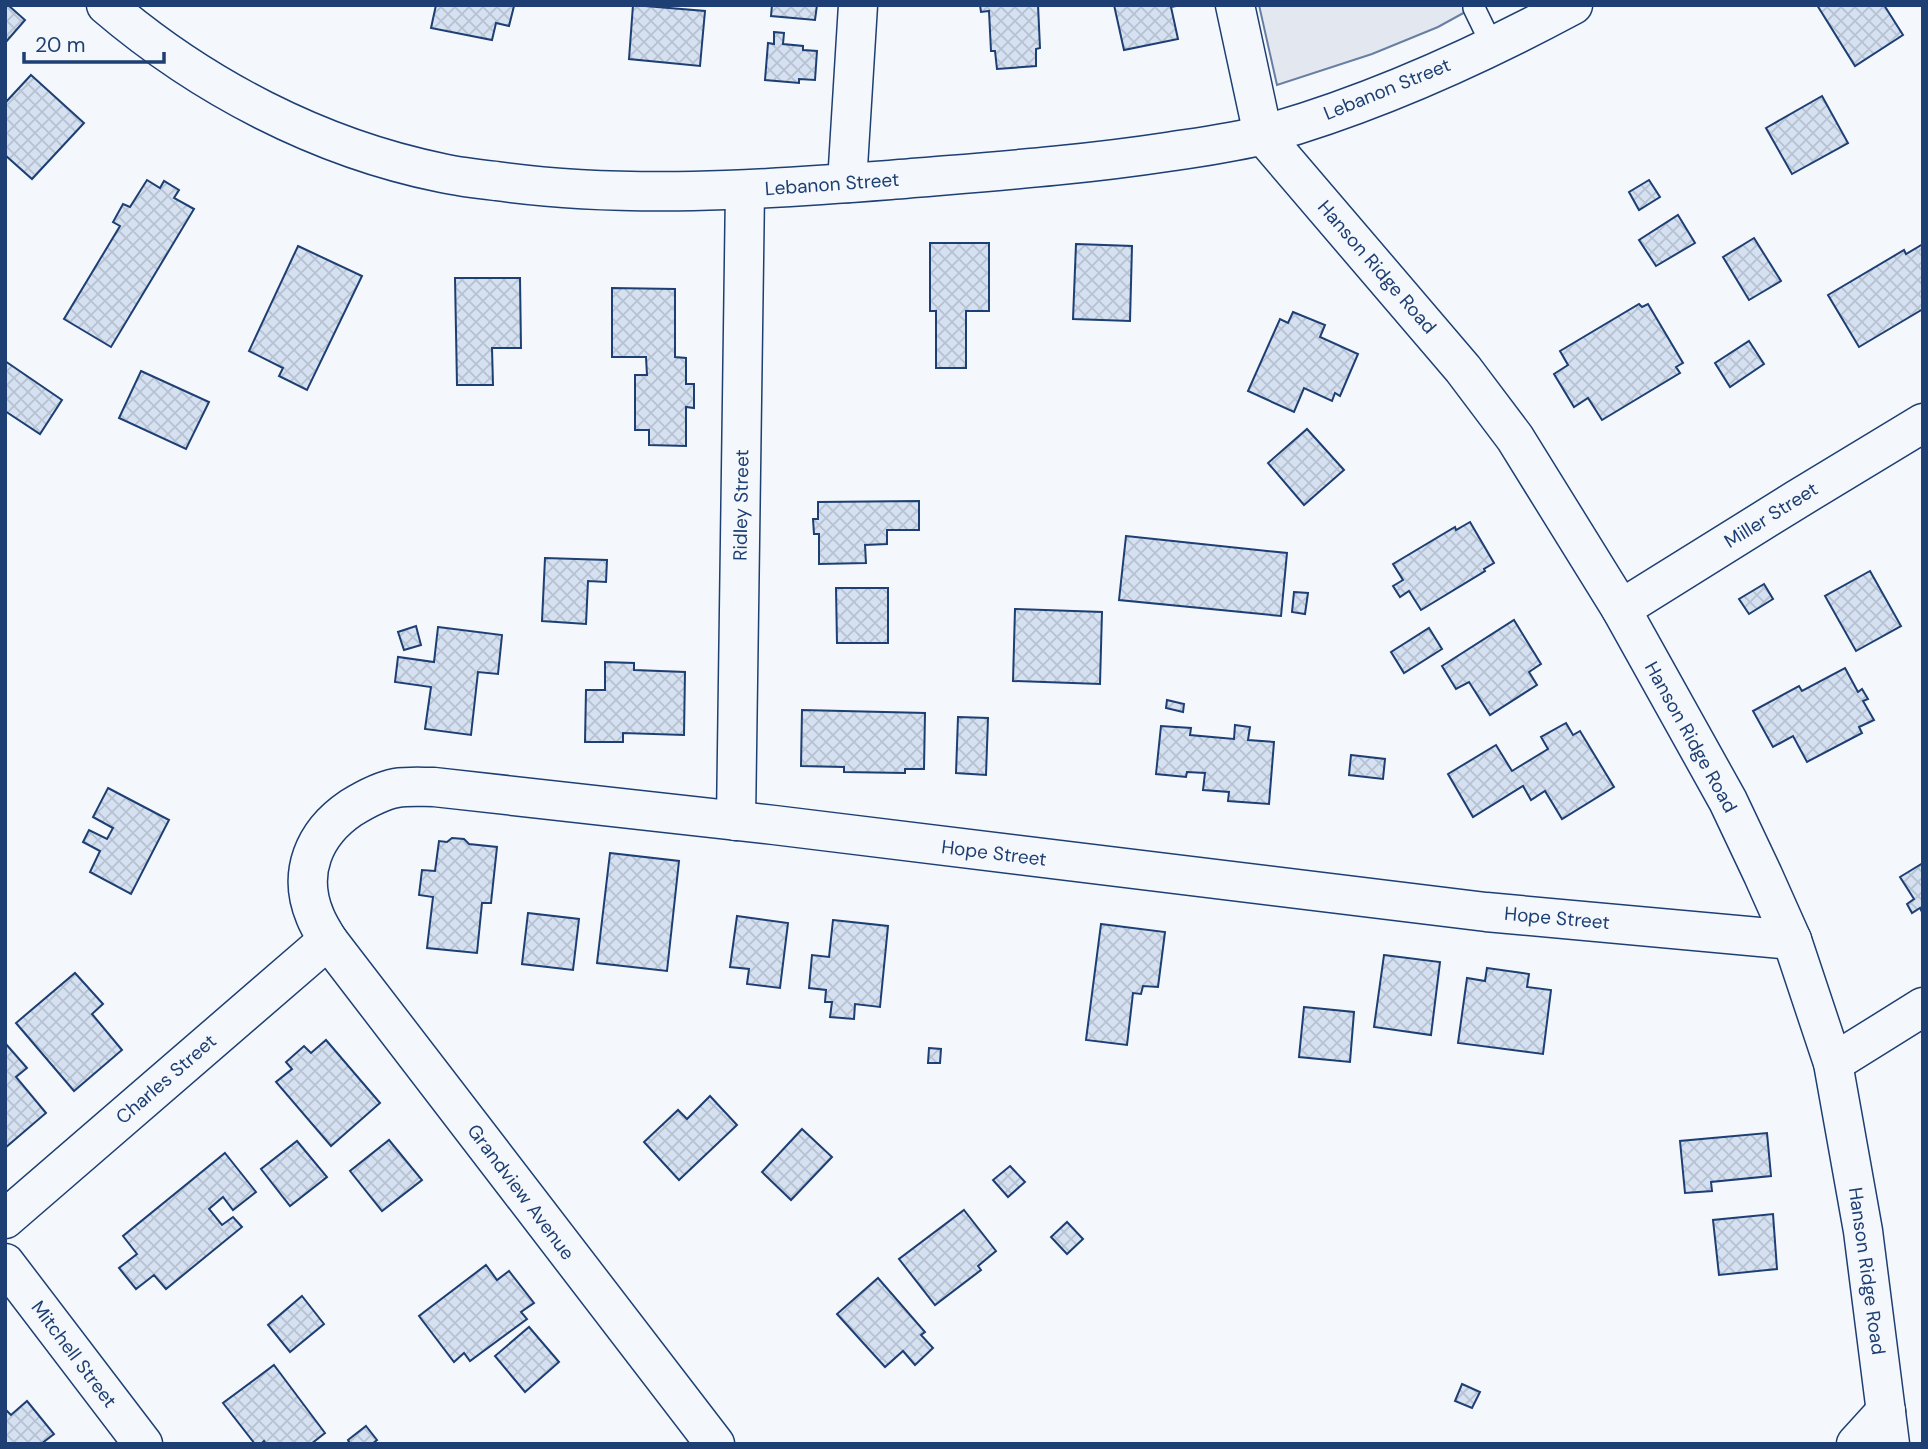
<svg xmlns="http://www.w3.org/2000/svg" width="1928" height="1449" font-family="'DM Sans',sans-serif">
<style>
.parking{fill:#e3e8f0;stroke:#687fa3;stroke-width:2}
.building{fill:url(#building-cross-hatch);stroke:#1d3f73;stroke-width:2}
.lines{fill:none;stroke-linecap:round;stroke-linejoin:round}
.service-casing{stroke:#1d3f73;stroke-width:24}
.minor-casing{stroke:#1d3f73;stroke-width:41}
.trunk-casing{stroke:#1d3f73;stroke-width:41}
.service{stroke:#f4f7fb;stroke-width:21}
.minor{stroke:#f4f7fb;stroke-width:38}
.trunk{stroke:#f4f7fb;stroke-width:38}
.labels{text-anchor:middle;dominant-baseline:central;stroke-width:5;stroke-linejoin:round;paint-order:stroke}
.street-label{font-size:19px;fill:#1d3f73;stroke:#f4f7fb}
</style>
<defs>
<pattern id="building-cross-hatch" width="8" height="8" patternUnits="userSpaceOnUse" patternTransform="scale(1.75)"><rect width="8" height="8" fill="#d5e0f0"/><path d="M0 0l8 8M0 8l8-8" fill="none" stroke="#b6c1d1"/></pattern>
</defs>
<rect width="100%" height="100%" fill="#f4f7fb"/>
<polygon class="parking" points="1259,5 1478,5 1438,27 1372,54 1277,85"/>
<g class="building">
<polygon points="5,5 8,5 25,20 5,43"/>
<polygon points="436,5 512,5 514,6 509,26 496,23 492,40 431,28"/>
<polygon points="633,5 705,11 700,66 629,59"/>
<polygon points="772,5 817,5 815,20 771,16"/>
<polygon points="980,5 1038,5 1040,48 1036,49 1036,66 997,69 995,51 991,51 989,11 981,12"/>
<polygon points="1114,5 1181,5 1171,7 1178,39 1124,50"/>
<polygon points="1817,5 1884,5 1903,35 1855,66"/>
<polygon points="774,32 784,33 783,44 803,46 803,50 817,51 815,80 799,79 799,83 765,80 768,43 774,44"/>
<polygon points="31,75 84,123 32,179 5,155 5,103"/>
<polygon points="1822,96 1848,143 1792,174 1766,128"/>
<polygon points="147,180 160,188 164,181 179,190 174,198 194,209 111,347 64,319 120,226 113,222 123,204 130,207"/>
<polygon points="1649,180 1660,197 1639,210 1629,192"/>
<polygon points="1678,215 1695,243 1656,266 1639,240"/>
<polygon points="1754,238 1781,281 1749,300 1723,257"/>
<polygon points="930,243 989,243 989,311 966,311 966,368 936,368 936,311 930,311"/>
<polygon points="1076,244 1132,246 1130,321 1073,319"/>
<polygon points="1923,244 1923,309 1859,347 1828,295 1904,250 1906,254"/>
<polygon points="298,246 362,276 307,390 279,376 283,368 249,351"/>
<polygon points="455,278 520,278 521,348 492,348 493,385 457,385"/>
<polygon points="612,288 675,289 675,357 686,358 686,384 694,384 694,408 686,407 686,446 649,445 649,430 635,430 635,375 647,375 646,357 612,357"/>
<polygon points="1639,304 1642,307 1648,304 1683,363 1676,367 1680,373 1602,420 1588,398 1574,407 1554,374 1568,365 1560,351"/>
<polygon points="1293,312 1325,325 1320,337 1358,354 1340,396 1335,393 1332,401 1304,388 1294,412 1248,391 1280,319 1288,323"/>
<polygon points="1749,341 1764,364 1730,387 1715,363"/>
<polygon points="5,361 62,400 40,434 5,411"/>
<polygon points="141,371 209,402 186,449 119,418"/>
<polygon points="1307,429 1344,470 1304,505 1268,463"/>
<polygon points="919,501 919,530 887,530 887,544 865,545 866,563 819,564 819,534 814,534 813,519 818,519 818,502"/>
<polygon points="1470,522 1494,563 1484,569 1485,571 1421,610 1409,591 1400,597 1393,586 1403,580 1393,564 1455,527 1456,530"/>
<polygon points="1126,536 1287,553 1281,616 1119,600"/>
<polygon points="545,558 607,560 606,582 588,581 586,624 542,621"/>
<polygon points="1870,571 1901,626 1856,651 1825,596"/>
<polygon points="1764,584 1773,599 1749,614 1739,599"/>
<polygon points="836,588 888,588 888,643 837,643"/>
<polygon points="1294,592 1308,593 1305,614 1292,612"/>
<polygon points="1015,609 1102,612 1100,684 1013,681"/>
<polygon points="1514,620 1541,664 1529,672 1537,685 1490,715 1469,682 1456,689 1442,666"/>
<polygon points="416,626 421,645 404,650 398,632"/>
<polygon points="438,627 502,635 498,674 478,672 471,735 425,729 431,687 395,682 398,657 434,662"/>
<polygon points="1429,628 1442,649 1404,673 1391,652"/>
<polygon points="605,662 634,663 634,670 685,672 684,735 623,733 623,742 585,742 586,690 605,690"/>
<polygon points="1845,668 1858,692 1862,689 1868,699 1863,701 1874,720 1859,727 1862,733 1807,762 1793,736 1773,747 1753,711 1799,686 1802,691"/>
<polygon points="1167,700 1184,704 1183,712 1166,708"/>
<polygon points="802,710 925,713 924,769 905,769 905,773 844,772 844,767 801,766"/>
<polygon points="958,717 988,718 986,775 956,773"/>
<polygon points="1566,723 1573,735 1580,731 1614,787 1562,819 1545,791 1531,800 1523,786 1473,817 1448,774 1496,745 1512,771 1548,749 1541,737"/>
<polygon points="1235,725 1250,727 1248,740 1274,742 1269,804 1228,801 1229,792 1203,790 1205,773 1187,772 1186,777 1156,774 1161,726 1191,728 1190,735 1234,739"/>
<polygon points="1351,755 1385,759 1383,779 1349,775"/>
<polygon points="108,788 169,820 131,894 90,872 100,851 83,842 89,830 107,839 113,828 93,817"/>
<polygon points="452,838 464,839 469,844 497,847 491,903 482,903 477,953 427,948 433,897 419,895 422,870 435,871 439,841 447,842"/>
<polygon points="610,853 679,861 667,971 597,963"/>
<polygon points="1923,863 1923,914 1920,908 1912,913 1907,904 1914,899 1900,877"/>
<polygon points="528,913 579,919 573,970 522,964"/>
<polygon points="737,916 788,923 780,988 747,984 749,969 730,967"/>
<polygon points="833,920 888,926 880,1007 855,1004 854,1019 830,1017 832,1002 825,1002 826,990 809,988 812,955 829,957"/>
<polygon points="1101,924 1165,932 1158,987 1143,986 1141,994 1133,993 1127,1045 1086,1040"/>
<polygon points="1384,955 1440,962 1431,1035 1374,1027"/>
<polygon points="1487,968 1529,974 1527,987 1551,990 1543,1054 1458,1043 1467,978 1485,981"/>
<polygon points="75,973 103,1004 92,1014 122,1050 74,1091 16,1023"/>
<polygon points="1304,1007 1354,1012 1350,1062 1299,1057"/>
<polygon points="326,1040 380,1103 331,1146 276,1082 292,1069 286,1062 304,1046 311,1053"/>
<polygon points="5,1043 27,1068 16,1077 46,1113 5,1148"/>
<polygon points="929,1048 941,1049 940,1063 928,1063"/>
<polygon points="710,1096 737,1125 679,1180 644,1142 678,1110 687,1119"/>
<polygon points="802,1129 832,1157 791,1200 762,1172"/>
<polygon points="1767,1133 1771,1176 1711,1182 1712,1191 1685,1193 1680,1141"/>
<polygon points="389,1140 422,1180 382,1211 350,1171"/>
<polygon points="297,1141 327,1177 290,1206 261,1169"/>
<polygon points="225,1153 256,1192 233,1210 223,1197 209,1209 222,1225 233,1217 242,1227 166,1289 154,1275 136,1289 119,1268 137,1254 123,1236"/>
<polygon points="1010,1166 1025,1182 1008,1197 993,1180"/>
<polygon points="964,1210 996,1251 978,1266 981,1270 935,1305 899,1259"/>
<polygon points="1773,1214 1777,1269 1719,1275 1713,1220"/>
<polygon points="1067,1222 1083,1239 1067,1254 1051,1237"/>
<polygon points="486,1265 497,1280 509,1271 534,1303 521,1312 527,1319 470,1361 464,1353 454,1362 419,1316"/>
<polygon points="878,1278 925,1332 921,1335 933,1348 915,1365 903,1351 885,1367 837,1314"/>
<polygon points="302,1296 324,1324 290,1352 268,1325"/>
<polygon points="529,1327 559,1362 525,1392 495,1356"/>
<polygon points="274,1365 325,1433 311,1444 266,1444 264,1441 261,1444 255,1444 223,1403"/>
<polygon points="1462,1384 1480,1392 1472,1408 1455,1401"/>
<polygon points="27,1401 54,1434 41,1444 5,1444 5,1409 11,1415"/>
<polygon points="366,1426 377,1440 372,1444 350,1444 348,1440"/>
</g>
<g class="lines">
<g class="service-casing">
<polyline id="service" points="1474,8 1492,45"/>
</g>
<g class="minor-casing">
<g id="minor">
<polyline points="1235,5 1263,135 1463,369 1515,438 1621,609 1728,801 1763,875 1792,940 1833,1063 1863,1231 1890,1444"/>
<polyline points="847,183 858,5"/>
<polyline points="1621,609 1796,500 1923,423"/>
<polyline points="736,821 745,190"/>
<polyline points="1833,1063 1923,1007"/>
<polyline points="5,1219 328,940"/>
<polyline points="5,1263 143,1444"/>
<path d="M715,1444L328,940C323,932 318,924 315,916C297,873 314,833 351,808C364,800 380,791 396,788C408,786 421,787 434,787L774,825L1486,912L1792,940"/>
<polyline points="1856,1444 1886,1411"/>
</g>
</g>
<g class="trunk-casing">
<path id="trunk" d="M106,5C202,87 319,148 442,173C460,177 478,179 496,181C627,199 759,190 890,180C983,172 1075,166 1167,152C1200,147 1234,143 1266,134C1372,104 1476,57 1573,5"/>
</g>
<use href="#service" class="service"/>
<use href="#minor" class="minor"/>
<use href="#trunk" class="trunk"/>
</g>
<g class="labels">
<g class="street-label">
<text transform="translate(1387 89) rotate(-22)">Lebanon Street</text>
<text transform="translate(832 184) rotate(-4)">Lebanon Street</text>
<text transform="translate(1377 267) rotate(49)">Hanson Ridge Road</text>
<text transform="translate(741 505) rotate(-89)">Ridley Street</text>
<text transform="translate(1771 515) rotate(-32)">Miller Street</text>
<text transform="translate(1691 737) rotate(61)">Hanson Ridge Road</text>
<text transform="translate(994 853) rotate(7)">Hope Street</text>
<text transform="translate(1557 918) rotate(5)">Hope Street</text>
<text transform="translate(166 1079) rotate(-41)">Charles Street</text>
<text transform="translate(521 1192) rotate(53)">Grandview Avenue</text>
<text transform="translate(1867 1271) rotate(82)">Hanson Ridge Road</text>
<text transform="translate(74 1354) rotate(53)">Mitchell Street</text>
</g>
</g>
<rect width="1928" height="1449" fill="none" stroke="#1d3f73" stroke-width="14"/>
<path d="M24 52v10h140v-10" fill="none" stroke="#1d3f73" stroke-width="3.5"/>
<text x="35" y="52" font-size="21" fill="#1d3f73" stroke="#f4f7fb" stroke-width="5" paint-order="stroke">20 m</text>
</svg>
